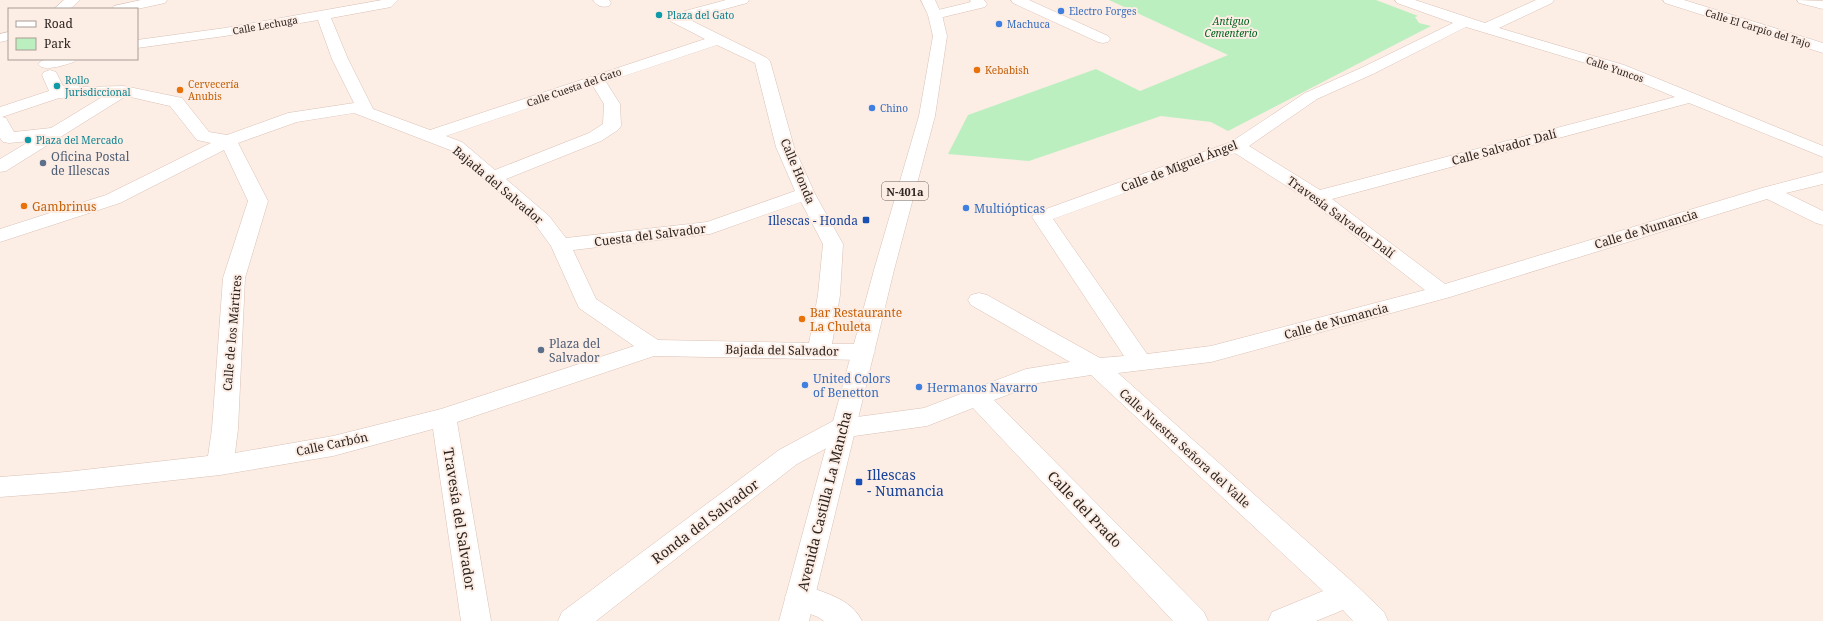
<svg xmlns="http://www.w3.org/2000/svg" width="1823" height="621" font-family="'Noto Serif',serif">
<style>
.green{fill:#bcefbf}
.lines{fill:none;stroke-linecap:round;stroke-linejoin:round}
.street-casing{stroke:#dac2b6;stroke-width:1}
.primary-casing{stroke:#dac2b6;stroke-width:1}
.street{fill:#fff;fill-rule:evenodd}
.primary{fill:#fff;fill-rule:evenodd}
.shop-dot{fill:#3f7fe0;stroke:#fcede5;stroke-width:1.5}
.culture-dot{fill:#0f9aa8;stroke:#fcede5;stroke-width:1.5}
.food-dot{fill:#e8710a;stroke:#fcede5;stroke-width:1.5}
.service-dot{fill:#5c6f8a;stroke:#fcede5;stroke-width:1.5}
.transit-dot{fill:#1a4fb4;stroke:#fcede5;stroke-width:1.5}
.labels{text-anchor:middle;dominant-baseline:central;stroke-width:4;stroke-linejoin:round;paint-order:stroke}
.far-shop-label{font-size:10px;fill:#366cbe;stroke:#fcede5;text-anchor:start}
.far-culture-label{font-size:10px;fill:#0d838f;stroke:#fcede5;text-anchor:start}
.far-park-label{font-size:10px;font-style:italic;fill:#01641f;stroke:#fcede5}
.far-street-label{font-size:10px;fill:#2d2420;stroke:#fcede5}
.far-food-label{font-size:10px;fill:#c56008;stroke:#fcede5;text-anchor:start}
.shield{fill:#fcede5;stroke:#6b605b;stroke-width:1}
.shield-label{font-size:11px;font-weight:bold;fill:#2d2420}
.street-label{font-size:12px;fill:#2d2420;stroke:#fcede5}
.service-label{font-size:12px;fill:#4e5e75;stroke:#fcede5;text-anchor:start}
.food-label{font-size:12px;fill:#c56008;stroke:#fcede5;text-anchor:start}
.shop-label{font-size:12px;fill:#366cbe;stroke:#fcede5;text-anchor:start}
.transit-label{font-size:12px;fill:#164399;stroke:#fcede5;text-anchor:end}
.near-transit-label{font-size:14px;fill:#164399;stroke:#fcede5;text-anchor:start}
.near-street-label{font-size:14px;fill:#2d2420;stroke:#fcede5}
</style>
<rect width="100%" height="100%" fill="#fcede5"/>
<polygon class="green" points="1109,0 1376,0 1418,16 1415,17 1419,23 1431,26 1228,131 1211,122 1161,116 1029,161 948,154 968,115 1096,69 1140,91 1228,55"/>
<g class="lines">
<g class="street-casing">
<g id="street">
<polygon points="64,0 80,0 70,9 54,9"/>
<polygon points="141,0 167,0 165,3 137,9 112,9 114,6"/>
<path d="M382,0H398L391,7L331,18L348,59L373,109L430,130L705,39L670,21L668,18L670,15L726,0H749L747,3L688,19L767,58L770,61L794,147L815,194L843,244L840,295L832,344H863L871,346L875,352L871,358L863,360L654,356L457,422L491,621H461L433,429L333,456L220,475L66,492L0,497V477L66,472L208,456L212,429L223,278L248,201L224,150L120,203L0,242V229L106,195L211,143L197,140L170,106L126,96L6,171L0,172V159L30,141L9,143L3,142L0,138V107L49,91L42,75L44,72L50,70L56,72L63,86L72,83L78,85L80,87L124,86L182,98L209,132L227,135L288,113L354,103L332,59L318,20L225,36L137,48V40L225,28ZM717,45L755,63L776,147L795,191L707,222L566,238L549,216L506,179L601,141L618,130L621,126L620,104L606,82ZM593,86L604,104L603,124L589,133L495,170L462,142L446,136ZM102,97L51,128L14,132L6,118L2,117L59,98ZM354,113L450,150L535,224L551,246L579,308L634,346L441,409L333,436L235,453L238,429L245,278L268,201L238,143L297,122ZM801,202L823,244L818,295L809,343L658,340L596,299L573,250L710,234Z"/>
<path d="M593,0H609L611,3L609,6C602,8 597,6 593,0Z"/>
<polygon points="970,0 984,0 987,4 985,7 935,19 930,18 928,15 930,12 971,2"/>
<polygon points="1011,0 1029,0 1108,36 1110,39 1108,42 1103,43 1098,42 1013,3"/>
<path d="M1395,0H1415L1485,23L1536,0H1554L1552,3L1499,28L1624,65L1823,146V157L1689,103L1332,199L1445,284L1762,188L1823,172V184L1786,193L1823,211V225L1816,223L1767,199L1450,297L1211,362L1118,373L1357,586L1384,612L1388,621H1353L1343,610L1316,621H1268L1272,612L1323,591L1091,375L1038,383L994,400L1204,612L1208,621H1173L973,408L927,426L847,437L797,464L596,621H558L562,612L779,450L833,421L842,419L924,408L1026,369L1070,362L971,305L968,300L971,295L979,293L987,295L1100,358L1124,356L1032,217L1035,213L1231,142L1305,93L1361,68L1453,23L1397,3ZM1466,27L1612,71L1675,97L1320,190L1249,146L1317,99L1373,74ZM1235,153L1310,201L1425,290L1211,346L1147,354L1053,219Z"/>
<polygon points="1663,0 1684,0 1823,43 1823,53 1665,3"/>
<polygon points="1797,0 1823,1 1823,9 1799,3"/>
<polygon points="9,32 9,40 0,42 0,34"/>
<path d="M48,59H77L74,62C64,65 51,70 41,67L38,64L41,61Z"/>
<path d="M800,584C822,592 851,598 862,621H824L818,617L790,606L785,597L790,588Z"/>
</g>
</g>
<g class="primary-casing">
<polygon id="primary" points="921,0 935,0 942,15 947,36 935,116 894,270 809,621 779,621 874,270 919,116 933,36 928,15"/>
</g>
<use href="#street" class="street"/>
<use href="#primary" class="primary"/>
</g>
<g class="shop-dot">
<circle cx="1061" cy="11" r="4"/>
<circle cx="999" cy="24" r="4"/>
<circle cx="872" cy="108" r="4"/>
<circle cx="966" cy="208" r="4"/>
<circle cx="805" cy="385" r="4"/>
<circle cx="919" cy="387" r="4"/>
</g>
<g class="culture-dot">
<circle cx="659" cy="15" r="4"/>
<circle cx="57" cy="86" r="4"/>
<circle cx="28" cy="140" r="4"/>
</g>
<g class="food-dot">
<circle cx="977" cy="70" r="4"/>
<circle cx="180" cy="90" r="4"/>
<circle cx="24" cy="206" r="4"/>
<circle cx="802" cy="319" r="4"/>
</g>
<g class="service-dot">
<circle cx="43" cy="163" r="4"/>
<circle cx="541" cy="350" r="4"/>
</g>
<g class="transit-dot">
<rect x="862" y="216" width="8" height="8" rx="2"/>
<rect x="855" y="478" width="8" height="8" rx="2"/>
</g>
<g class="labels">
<g class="far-shop-label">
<text x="1069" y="11">Electro Forges</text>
<text x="1007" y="24">Machuca</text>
<text x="880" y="108">Chino</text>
</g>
<g class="far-culture-label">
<text x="667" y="15">Plaza del Gato</text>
<text x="65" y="80">Rollo<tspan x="65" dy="12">Jurisdiccional</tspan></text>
<text x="36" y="140">Plaza del Mercado</text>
</g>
<g class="far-park-label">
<text x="1231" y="21">Antiguo<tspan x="1231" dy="12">Cementerio</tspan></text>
</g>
<g class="far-street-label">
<text transform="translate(265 25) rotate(-10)">Calle Lechuga</text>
<text transform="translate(1758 28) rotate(17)">Calle El Carpio del Tajo</text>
<text transform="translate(1615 69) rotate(19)">Calle Yuncos</text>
<text transform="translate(574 87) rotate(-19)">Calle Cuesta del Gato</text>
</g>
<g class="far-food-label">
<text x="985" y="70">Kebabish</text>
<text x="188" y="84">Cervecería<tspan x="188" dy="12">Anubis</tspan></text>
</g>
<rect class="shield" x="882" y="182" width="46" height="18" rx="3"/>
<g class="shield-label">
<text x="905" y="191">N-401a</text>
</g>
<g class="street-label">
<text transform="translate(1504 147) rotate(-15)">Calle Salvador Dalí</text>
<text transform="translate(1179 166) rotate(-21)">Calle de Miguel Ángel</text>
<text transform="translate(798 171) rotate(67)">Calle Honda</text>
<text transform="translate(498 185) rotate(40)">Bajada del Salvador</text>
<text transform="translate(1341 217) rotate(36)">Travesía Salvador Dalí</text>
<text transform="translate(1646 229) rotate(-17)">Calle de Numancia</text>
<text transform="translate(650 235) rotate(-7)">Cuesta del Salvador</text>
<text transform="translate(1336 321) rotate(-15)">Calle de Numancia</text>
<text transform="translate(232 333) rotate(-85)">Calle de los Mártires</text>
<text transform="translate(782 350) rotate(1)">Bajada del Salvador</text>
<text transform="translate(332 444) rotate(-12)">Calle Carbón</text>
<text transform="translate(1185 448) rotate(42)">Calle Nuestra Señora del Valle</text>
</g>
<g class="service-label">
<text x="51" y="156">Oficina Postal<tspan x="51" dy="14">de Illescas</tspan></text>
<text x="549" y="343">Plaza del<tspan x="549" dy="14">Salvador</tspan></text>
</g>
<g class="food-label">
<text x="32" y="206">Gambrinus</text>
<text x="810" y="312">Bar Restaurante<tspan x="810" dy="14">La Chuleta</tspan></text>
</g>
<g class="shop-label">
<text x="974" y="208">Multiópticas</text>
<text x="813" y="378">United Colors<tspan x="813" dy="14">of Benetton</tspan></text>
<text x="927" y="387">Hermanos Navarro</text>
</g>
<g class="transit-label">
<text x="858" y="220">Illescas - Honda</text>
</g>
<g class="near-transit-label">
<text x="867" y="474">Illescas<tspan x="867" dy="16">- Numancia</tspan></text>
</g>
<g class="near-street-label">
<text transform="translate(824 501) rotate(-76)">Avenida Castilla La Mancha</text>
<text transform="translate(1085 509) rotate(46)">Calle del Prado</text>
<text transform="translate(460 519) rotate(81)">Travesía del Salvador</text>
<text transform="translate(705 521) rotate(-37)">Ronda del Salvador</text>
</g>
</g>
<rect x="8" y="8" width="130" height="52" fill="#fcede5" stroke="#a99d96"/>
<rect x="16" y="21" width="20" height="6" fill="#ffffff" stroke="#a99d96"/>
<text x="44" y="28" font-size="12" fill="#2d2420">Road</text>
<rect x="16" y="38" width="20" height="12" fill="#bcefbf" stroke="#a99d96"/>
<text x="44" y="48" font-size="12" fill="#2d2420">Park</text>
</svg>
